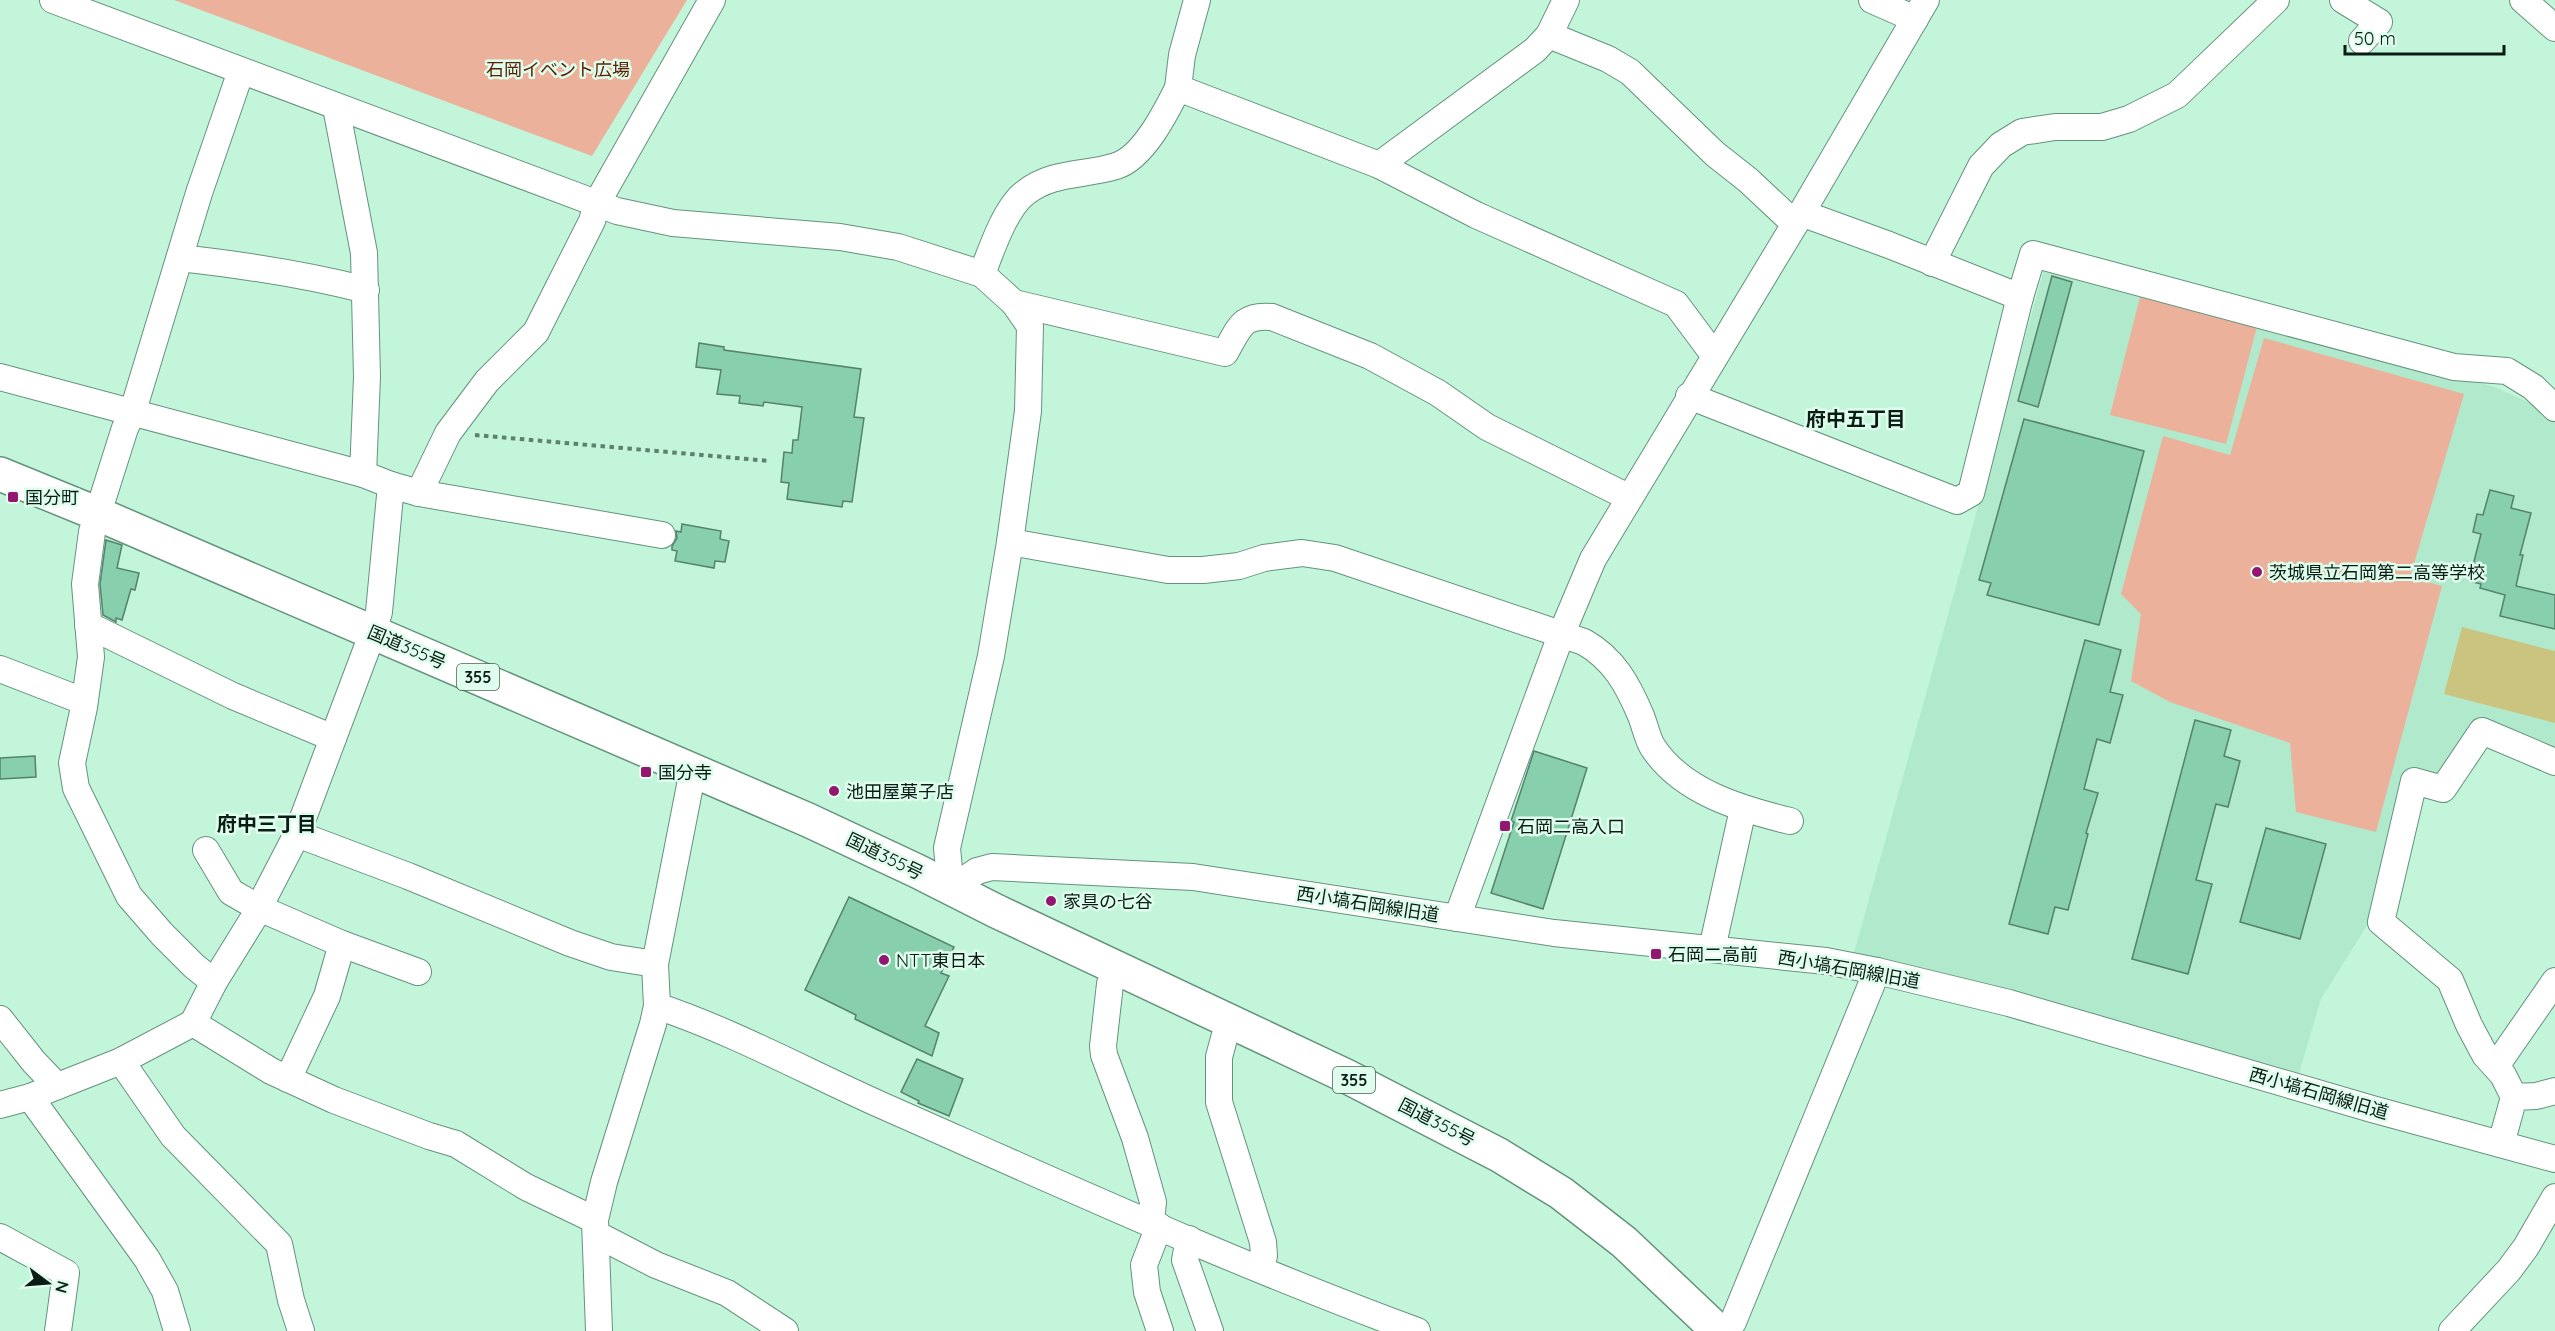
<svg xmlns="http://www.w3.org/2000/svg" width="2555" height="1331" font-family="Quicksand,'Noto Sans JP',sans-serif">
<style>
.built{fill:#b0e9cc}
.green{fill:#ecb19a}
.water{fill:#cbc480}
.building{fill:#87cfad;stroke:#55826c;stroke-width:1.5}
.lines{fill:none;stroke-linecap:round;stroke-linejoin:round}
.minor-casing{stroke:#64937c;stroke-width:28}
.highway-casing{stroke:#64937c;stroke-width:36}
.path{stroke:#5e806f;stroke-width:4;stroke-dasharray:4.5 4.5;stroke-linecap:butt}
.minor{stroke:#fff;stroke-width:26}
.highway{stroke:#fff;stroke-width:33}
.poi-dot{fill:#931671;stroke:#dffded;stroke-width:2}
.labels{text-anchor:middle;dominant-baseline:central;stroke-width:5;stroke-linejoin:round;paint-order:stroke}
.shield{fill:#dffded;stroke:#4a6056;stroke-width:1.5}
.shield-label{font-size:16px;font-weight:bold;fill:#0a1d15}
.park-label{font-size:18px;fill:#5a1f02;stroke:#dffded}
.poi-label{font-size:18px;fill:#0a1d15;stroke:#dffded;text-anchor:start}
.street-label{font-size:18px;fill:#0a1d15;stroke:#dffded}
.neighbourhood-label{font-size:20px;font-weight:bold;fill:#0a1d15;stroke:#dffded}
</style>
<rect width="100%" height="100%" fill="#c3f5db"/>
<polygon class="built" points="2046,262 2495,387 2552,413 2555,417 2555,756 2479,726 2438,780 2410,766 2371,919 2321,999 2299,1073 1996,988 1854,953"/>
<g class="green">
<polygon points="174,0 687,0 592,156"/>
<polygon points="2140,297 2257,327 2226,444 2110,415"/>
<polygon points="2264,338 2464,394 2410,577 2442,586 2376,832 2296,812 2290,743 2170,702 2131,681 2141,614 2121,594 2163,436 2230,455"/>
</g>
<polygon class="water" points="2462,627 2555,651 2555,723 2444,694"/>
<g class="building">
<polygon points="2052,276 2072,282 2038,407 2018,401"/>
<polygon points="699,343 724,347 724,350 861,369 854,417 864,418 852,502 843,501 842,507 787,499 789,483 781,482 784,452 792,453 793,440 798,440 802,407 764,402 763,406 739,403 740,396 717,394 721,370 696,367"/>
<polygon points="2024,419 2144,451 2099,625 1987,595 1991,583 1979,580"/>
<polygon points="2490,490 2514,496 2511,508 2531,513 2520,555 2523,555 2516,586 2555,595 2555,629 2500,616 2505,595 2480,588 2481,584 2469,581 2481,534 2473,532 2477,514 2483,515"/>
<polygon points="682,524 721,531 720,539 729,541 725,562 715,561 714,568 675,561 677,551 672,550 672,546 677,538 676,531 681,532"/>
<polygon points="106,540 122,545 117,568 139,573 135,590 131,589 122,620 116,618 116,622 103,615 100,584"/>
<polygon points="2085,640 2121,650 2110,692 2123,695 2110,743 2097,739 2084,789 2098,793 2086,833 2088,834 2068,910 2055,907 2048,934 2009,924"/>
<polygon points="2195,720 2231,730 2224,756 2240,761 2228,807 2216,804 2196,880 2212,884 2188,974 2132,959"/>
<polygon points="1534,751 1587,768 1543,909 1491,893 1514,822 1511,821"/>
<polygon points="35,756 36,777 0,779 0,758"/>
<polygon points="2266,828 2326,844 2300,939 2240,922"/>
<polygon points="849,897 954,947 941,973 949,976 925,1026 939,1033 932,1056 855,1019 856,1015 805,990"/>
<polygon points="917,1059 963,1079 949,1116 918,1103 919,1101 901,1092"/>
</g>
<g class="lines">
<g class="minor-casing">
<g id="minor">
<path d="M53,0L617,211L673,223L840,237L898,247L982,274L1014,303L1225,353C1239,329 1241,314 1272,317L1370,356L1438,393L1487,427L1628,497"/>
<polyline points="1872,0 1915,19"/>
<polyline points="2343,0 2379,22 2362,41"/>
<polyline points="2523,0 2555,28"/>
<polyline points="1549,35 1608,59 1630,72 1715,154 1748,180 1795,224"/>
<polyline points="1178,88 1182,55 1197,0"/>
<polyline points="336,107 364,253 367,377 363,474"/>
<polyline points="1379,165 1476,215 1676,304 1714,355"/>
<polyline points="1801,213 1889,245 2020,297"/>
<path d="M180,258C243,265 304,274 366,290"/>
<polyline points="1932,263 1981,166 2001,145 2022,132 2055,127 2102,127 2129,119 2177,95 2276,0"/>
<path d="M982,274C991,251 1005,208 1025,193C1052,171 1085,176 1116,166C1143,158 1166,112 1178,88L1379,165L1535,50L1549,35L1566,0"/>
<polyline points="1014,303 1030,326 1028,411 1010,542 991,656 947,848 951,889 977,871 992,867 1193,877 1554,933 1826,961 1877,971 2009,1003 2372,1109 2555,1159"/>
<polyline points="0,377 363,474 391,485"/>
<polyline points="1689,396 1957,501 1971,493 2020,297 2033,254 2454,367 2507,371 2533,387 2555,408"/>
<polyline points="419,493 662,535"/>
<path d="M1010,542L1168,570H1203L1239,566L1264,558L1302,553L1335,558L1584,642C1614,659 1628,685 1641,716C1645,726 1647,737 1652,746C1681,792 1741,809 1790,821"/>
<polyline points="88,625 233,696 333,738"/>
<polyline points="0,669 83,701"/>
<polyline points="297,834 408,876 570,943 611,957 655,964"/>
<polyline points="206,850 231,892 259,908 342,944 418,972"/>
<polyline points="1457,918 1561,635 1593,559 1795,224 1926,0"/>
<polyline points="1712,949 1743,809"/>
<polyline points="214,982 194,966 162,934 129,896 76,788 72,763 84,707 91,657 85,584 92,532 125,428 132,414 199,193 241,71"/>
<polyline points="1110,984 1103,1046 1104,1055 1135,1138 1153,1202 1151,1222"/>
<path d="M657,1006C734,1032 807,1072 881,1105C1058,1183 1235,1264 1417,1331"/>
<polyline points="0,1019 34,1062 57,1086"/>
<polyline points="1229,1020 1219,1057 1219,1102 1263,1242 1264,1256 1260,1269"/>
<polyline points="193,1023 271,1071 334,1100 429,1136 456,1144 526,1187 595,1220"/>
<polyline points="121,1061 173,1136 279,1244 291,1300 301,1331"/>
<polyline points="2496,1066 2555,981"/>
<polyline points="288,1079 327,996 342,944"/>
<polyline points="30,1097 147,1259 165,1291 177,1331"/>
<polyline points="2514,1097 2503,1075 2485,1055 2469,1025 2450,980 2381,922 2414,781 2443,789 2482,731 2555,762"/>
<polyline points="0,1105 30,1097 121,1061 193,1023 214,982 253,919 297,834 373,632 379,612 391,485 419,493 448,433 487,381 536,332 592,221 597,203 712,0"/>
<polyline points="2501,1144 2514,1097 2536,1096 2555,1091"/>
<polyline points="1159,1226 1144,1265 1147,1292 1160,1331"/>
<polyline points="596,1234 656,1265 727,1293 785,1331"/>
<polyline points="0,1237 66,1273 58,1331"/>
<polyline points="1189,1239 1185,1260 1210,1331"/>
<polyline points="599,1331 595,1220 604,1182 653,1024 657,1006 655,964 693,770"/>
<polyline points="1727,1331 1733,1322 1877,971"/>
<polyline points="2452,1331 2509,1270 2526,1247 2555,1197"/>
</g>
</g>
<g class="highway-casing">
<polyline id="highway" points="0,474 98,514 808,820 917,871 996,911 1346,1076 1499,1155 1561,1193 1624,1242 1718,1331"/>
</g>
<polyline class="path" points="475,435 770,461"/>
<use href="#minor" class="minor"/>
<use href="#highway" class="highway"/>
</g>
<g class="poi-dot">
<rect x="7" y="491" width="12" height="12" rx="3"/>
<circle cx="2257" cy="572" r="6"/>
<rect x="640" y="766" width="12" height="12" rx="3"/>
<circle cx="834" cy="791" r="6"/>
<rect x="1499" y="820" width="12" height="12" rx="3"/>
<circle cx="1051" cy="901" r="6"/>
<rect x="1650" y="948" width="12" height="12" rx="3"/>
<circle cx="884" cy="960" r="6"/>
</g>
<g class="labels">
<g class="shield">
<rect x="457" y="664" width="42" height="26" rx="4.5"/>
<rect x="1333" y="1067" width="42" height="26" rx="4.5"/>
</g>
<g class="shield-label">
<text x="478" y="677">355</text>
<text x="1354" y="1080">355</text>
</g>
<g class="park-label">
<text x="558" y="69">石岡イベント広場</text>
</g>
<g class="poi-label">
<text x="25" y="497">国分町</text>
<text x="2269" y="572">茨城県立石岡第二高等学校</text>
<text x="658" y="772">国分寺</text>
<text x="846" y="791">池田屋菓子店</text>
<text x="1517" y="826">石岡二高入口</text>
<text x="1063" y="901">家具の七谷</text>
<text x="1668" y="954">石岡二高前</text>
<text x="896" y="960">NTT東日本</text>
</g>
<g class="street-label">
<text transform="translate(407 647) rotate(23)">国道355号</text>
<text transform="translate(885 856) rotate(26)">国道355号</text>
<text transform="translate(1368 904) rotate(9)">西小塙石岡線旧道</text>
<text transform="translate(1849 969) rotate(10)">西小塙石岡線旧道</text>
<text transform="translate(2319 1093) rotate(16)">西小塙石岡線旧道</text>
<text transform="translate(1437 1122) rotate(27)">国道355号</text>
</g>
<g class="neighbourhood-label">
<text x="1856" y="418">府中五丁目</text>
<text x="267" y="823">府中三丁目</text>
</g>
</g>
<g transform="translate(48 1283) rotate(106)" stroke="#dffded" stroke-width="4.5" paint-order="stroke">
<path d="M0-4.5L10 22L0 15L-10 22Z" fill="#0a1d15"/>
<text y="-9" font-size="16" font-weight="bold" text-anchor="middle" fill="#0a1d15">N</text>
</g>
<path d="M2345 45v9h159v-9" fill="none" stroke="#0a1d15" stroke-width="3"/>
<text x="2354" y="45" font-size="18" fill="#0a1d15" stroke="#dffded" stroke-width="4.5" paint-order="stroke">50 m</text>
</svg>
